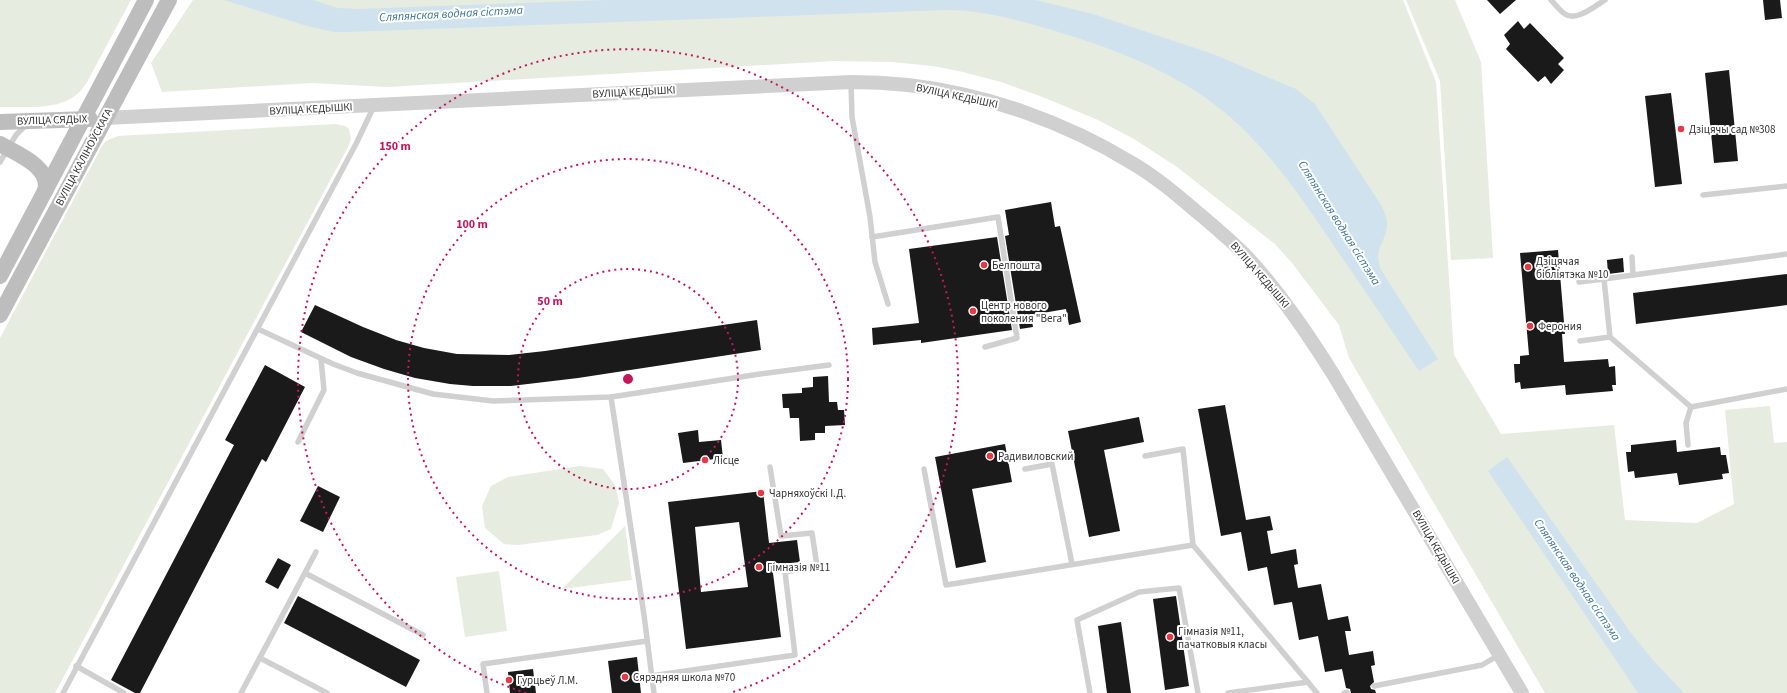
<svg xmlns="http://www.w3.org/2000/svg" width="1787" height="693" font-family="'Source Sans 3',sans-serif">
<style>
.green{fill:#e6ecdf}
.water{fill:#cfe2ee}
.building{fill:#1a1a1a;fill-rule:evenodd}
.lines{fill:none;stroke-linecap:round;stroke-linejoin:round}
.service{stroke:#d0d0d0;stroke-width:5.5}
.tertiary{stroke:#d0d0d0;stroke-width:14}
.secondary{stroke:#bdbdbd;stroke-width:16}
.ring{fill:none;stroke:#c2185b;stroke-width:2;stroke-dasharray:2 4}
.poi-dot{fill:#e63946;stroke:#fff;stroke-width:1.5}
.labels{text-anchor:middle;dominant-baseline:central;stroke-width:4;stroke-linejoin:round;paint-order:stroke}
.street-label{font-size:11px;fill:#333;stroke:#fff}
.poi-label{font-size:11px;fill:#333;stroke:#fff;text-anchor:start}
.water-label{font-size:12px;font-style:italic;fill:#3f7597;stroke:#fff}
.centre{fill:#c2185b;stroke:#fff;stroke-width:2}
.ring-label{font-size:12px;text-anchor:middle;font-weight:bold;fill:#c2185b;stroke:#fff;stroke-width:4;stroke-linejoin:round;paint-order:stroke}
</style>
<rect width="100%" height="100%" fill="#fff"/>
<g class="green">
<path d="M0,0H131L87,82C69,113 32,106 0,107Z"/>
<polygon points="193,0 1403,0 1436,82 1454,355 1501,434 1614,425 1625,520 1697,523 1734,504 1725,410 1770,406 1774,443 1787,442 1787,693 1545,693 1349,358 1339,325 1292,263 1275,244 1177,167 1134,139 1098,120 1040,96 1001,82 963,72 933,66 892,62 834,61 387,87 312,83 162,92 151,63"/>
<polygon points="1406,0 1455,0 1481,62 1493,258 1451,260 1440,81"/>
<polygon points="336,124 345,126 349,129 351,138 349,145 55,693 0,693 0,338 102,146 106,141 118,136"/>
<polygon points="580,466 603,469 615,485 619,502 611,529 597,535 518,545 504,544 485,528 482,506 491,486 508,477"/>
<polygon points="625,526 632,580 562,589"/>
<polygon points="499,571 507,631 465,637 456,577"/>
</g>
<g class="water">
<path d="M224,0H313L337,8L358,9L607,0H1035L1093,14L1213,54L1296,89L1315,104L1381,205C1384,211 1387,217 1387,224C1387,243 1372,247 1381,270L1438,359L1419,371C1391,329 1363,288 1334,246C1301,197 1269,149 1223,111C1180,75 1118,50 1065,34C1026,22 986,10 946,10L347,32H334L307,26Z"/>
<polygon points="1507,457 1631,633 1652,659 1684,693 1638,693 1488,471"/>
</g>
<g class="building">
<polygon points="1487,0 1516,0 1500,14"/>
<polygon points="1763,0 1780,0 1782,18 1765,20"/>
<polygon points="1518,21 1524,29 1530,23 1564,58 1558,64 1564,70 1551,84 1545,76 1538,82 1506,49 1510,44 1504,35"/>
<polygon points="1729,70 1738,161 1714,163 1705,73"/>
<polygon points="1671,93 1682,184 1655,187 1645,96"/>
<polygon points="1051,202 1055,227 1060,226 1081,322 1069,325 1066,309 1031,315 1033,327 1020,329 1005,236 1009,235 1005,210"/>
<polygon points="997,237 1012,330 921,343 921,340 873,345 872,328 919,323 909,249"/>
<polygon points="1558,250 1565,334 1562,334 1564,362 1608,359 1609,367 1615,366 1616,385 1612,385 1613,391 1566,395 1565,385 1521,389 1520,382 1515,383 1514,364 1520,364 1520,356 1529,355 1520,253"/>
<polygon points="1623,258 1624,272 1608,274 1607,260"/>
<polygon points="1787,274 1787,305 1636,324 1633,293"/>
<polygon points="315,305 363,327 396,340 424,348 457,354 509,355 545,351 757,320 761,350 578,378 511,386 473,386 450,384 415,378 384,369 351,357 301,332"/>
<polygon points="265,365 305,387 266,462 262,459 140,693 135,693 111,680 234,445 225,440"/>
<polygon points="828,376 829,402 837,402 838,410 844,410 845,425 825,426 825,433 815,433 815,440 800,441 799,418 790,418 789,408 783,408 782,394 802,393 802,388 813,387 813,377"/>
<polygon points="1225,405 1246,520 1270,516 1273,530 1267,531 1271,554 1296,549 1298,564 1294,565 1298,588 1321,584 1328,620 1348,616 1351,631 1345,631 1349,655 1373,651 1375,665 1371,666 1374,682 1370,686 1371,689 1375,690 1376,693 1351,693 1350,689 1346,688 1342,669 1325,672 1318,636 1299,640 1292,602 1274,605 1267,567 1248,571 1241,532 1221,536 1198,409"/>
<polygon points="1139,417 1144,442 1104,450 1120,531 1089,537 1068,431"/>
<polygon points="698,430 699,442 721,440 723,458 683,463 678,433"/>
<polygon points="1676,440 1677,452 1720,447 1721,455 1726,455 1729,473 1722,474 1723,479 1679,485 1677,473 1635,478 1634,471 1628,472 1626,452 1631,452 1631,445"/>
<polygon points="1005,444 1012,482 972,489 986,562 956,568 935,457"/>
<polygon points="318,486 340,497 323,532 300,521"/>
<path d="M763,491L769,543L797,540L800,562L772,565L781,637L686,649L668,502ZM739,522L748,587L701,592L695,527Z"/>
<polygon points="278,558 291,565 278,589 265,582"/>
<polygon points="298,596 420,660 406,687 284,623"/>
<polygon points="1176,596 1189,686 1165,690 1153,599"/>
<polygon points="1121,622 1131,693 1107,693 1098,626"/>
<polygon points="637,657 641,693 612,693 608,661"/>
<polygon points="533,669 536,693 510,693 508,672"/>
</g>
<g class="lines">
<g class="service">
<path d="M1551,0C1555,4 1560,11 1565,14C1576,22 1595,6 1605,0"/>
<polyline points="851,82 852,117 870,217 875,262 888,304"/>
<polyline points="0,162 16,135 26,125"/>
<polyline points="1703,195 1787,186"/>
<polyline points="872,237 998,217 1017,338 985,347"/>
<polyline points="1787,254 1604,279 1610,337 1691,407 1787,389"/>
<polyline points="1632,257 1633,275"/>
<polyline points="1579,282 1604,279"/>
<polyline points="258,329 333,364 357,373 433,394 493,401 611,397 760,374 829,365"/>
<polyline points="1580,341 1610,337"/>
<polyline points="611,397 644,615 654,693"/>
<polyline points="298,442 324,390 321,359"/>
<polyline points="1688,445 1686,423 1691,407"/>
<polyline points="1145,456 1183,449 1193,545 1317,693"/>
<polyline points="924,469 946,585 1193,545"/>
<polyline points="1025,469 1052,464 1072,564"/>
<polyline points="305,573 423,635"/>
<polyline points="260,658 327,693"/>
<polyline points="76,666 124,693"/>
<polyline points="651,676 795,655 785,572 817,566 812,533 781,536 770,467"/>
<polyline points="1374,686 1482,665 1499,655"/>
<polyline points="63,693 357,142 374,106"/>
<polyline points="241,693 316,552"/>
<polyline points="487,693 483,664 647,641"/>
<polyline points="1090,693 1077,620 1139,592 1179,588 1198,693"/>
<polyline points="1228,693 1308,682"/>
<polyline points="1344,693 1347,692"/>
</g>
<path class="tertiary" d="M105,118L851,82C870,82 889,83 908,85C986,94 1065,122 1132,163C1156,177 1177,195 1197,212C1215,227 1233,242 1249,259C1281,294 1308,334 1333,374L1522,693"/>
<g class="secondary">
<polyline points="0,122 90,119"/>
<path d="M0,144C17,154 52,167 45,191"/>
<polyline points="0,276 146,0"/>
<polyline points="0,315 169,0"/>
</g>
</g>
<g class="ring">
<circle cx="628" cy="379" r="110"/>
<circle cx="628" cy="379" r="220"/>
<path d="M526 693A330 330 0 1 1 730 693"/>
</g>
<g class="poi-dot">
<circle cx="1681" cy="129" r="4"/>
<circle cx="984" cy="265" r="4"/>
<circle cx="1528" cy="267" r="4"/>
<circle cx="973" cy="311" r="4"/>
<circle cx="1530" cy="326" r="4"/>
<circle cx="990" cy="456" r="4"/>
<circle cx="705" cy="460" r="4"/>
<circle cx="761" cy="493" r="4"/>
<circle cx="759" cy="567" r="4"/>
<circle cx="1170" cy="637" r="4"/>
<circle cx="625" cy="677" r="4"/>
<circle cx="509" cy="680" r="4"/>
</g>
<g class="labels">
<g class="street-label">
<text transform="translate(634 92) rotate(-3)">ВУЛІЦА КЕДЫШКІ</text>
<text transform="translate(957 96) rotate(12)">ВУЛІЦА КЕДЫШКІ</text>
<text transform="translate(311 109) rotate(-3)">ВУЛІЦА КЕДЫШКІ</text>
<text transform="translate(52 120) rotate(-2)">ВУЛІЦА СЯДЫХ</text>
<text transform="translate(84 157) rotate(-62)">ВУЛІЦА КАЛІНОЎСКАГА</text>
<text transform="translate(1260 275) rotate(49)">ВУЛІЦА КЕДЫШКІ</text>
<text transform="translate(1436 547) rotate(60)">ВУЛІЦА КЕДЫШКІ</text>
</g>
<g class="poi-label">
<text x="1689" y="129">Дзіцячы сад №308</text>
<text x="1536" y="261">Дзіцячая<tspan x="1536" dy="13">бібліятэка №10</tspan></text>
<text x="992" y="265">Белпошта</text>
<text x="981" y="305">Центр нового<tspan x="981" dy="13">поколения "Вега"</tspan></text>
<text x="1538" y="326">Ферония</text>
<text x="998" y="456">Радивиловский</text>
<text x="713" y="460">Лісце</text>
<text x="769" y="493">Чарняхоўскі І.Д.</text>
<text x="767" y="567">Гімназія №11</text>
<text x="1178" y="631">Гімназія №11,<tspan x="1178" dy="13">пачатковыя класы</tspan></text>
<text x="633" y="677">Сярэдняя школа №70</text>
<text x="517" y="680">Гурцьеў Л.М.</text>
</g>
<g class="water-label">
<text transform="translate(451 14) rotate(-3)">Сляпянская водная сістэма</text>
<text transform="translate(1339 223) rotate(58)">Сляпянская водная сістэма</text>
<text transform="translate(1577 580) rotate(56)">Сляпянская водная сістэма</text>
</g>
</g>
<circle cx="628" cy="379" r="6" class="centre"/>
<g class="ring-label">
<text x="395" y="150">150 m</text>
<text x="472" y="228">100 m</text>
<text x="550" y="305">50 m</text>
</g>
</svg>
